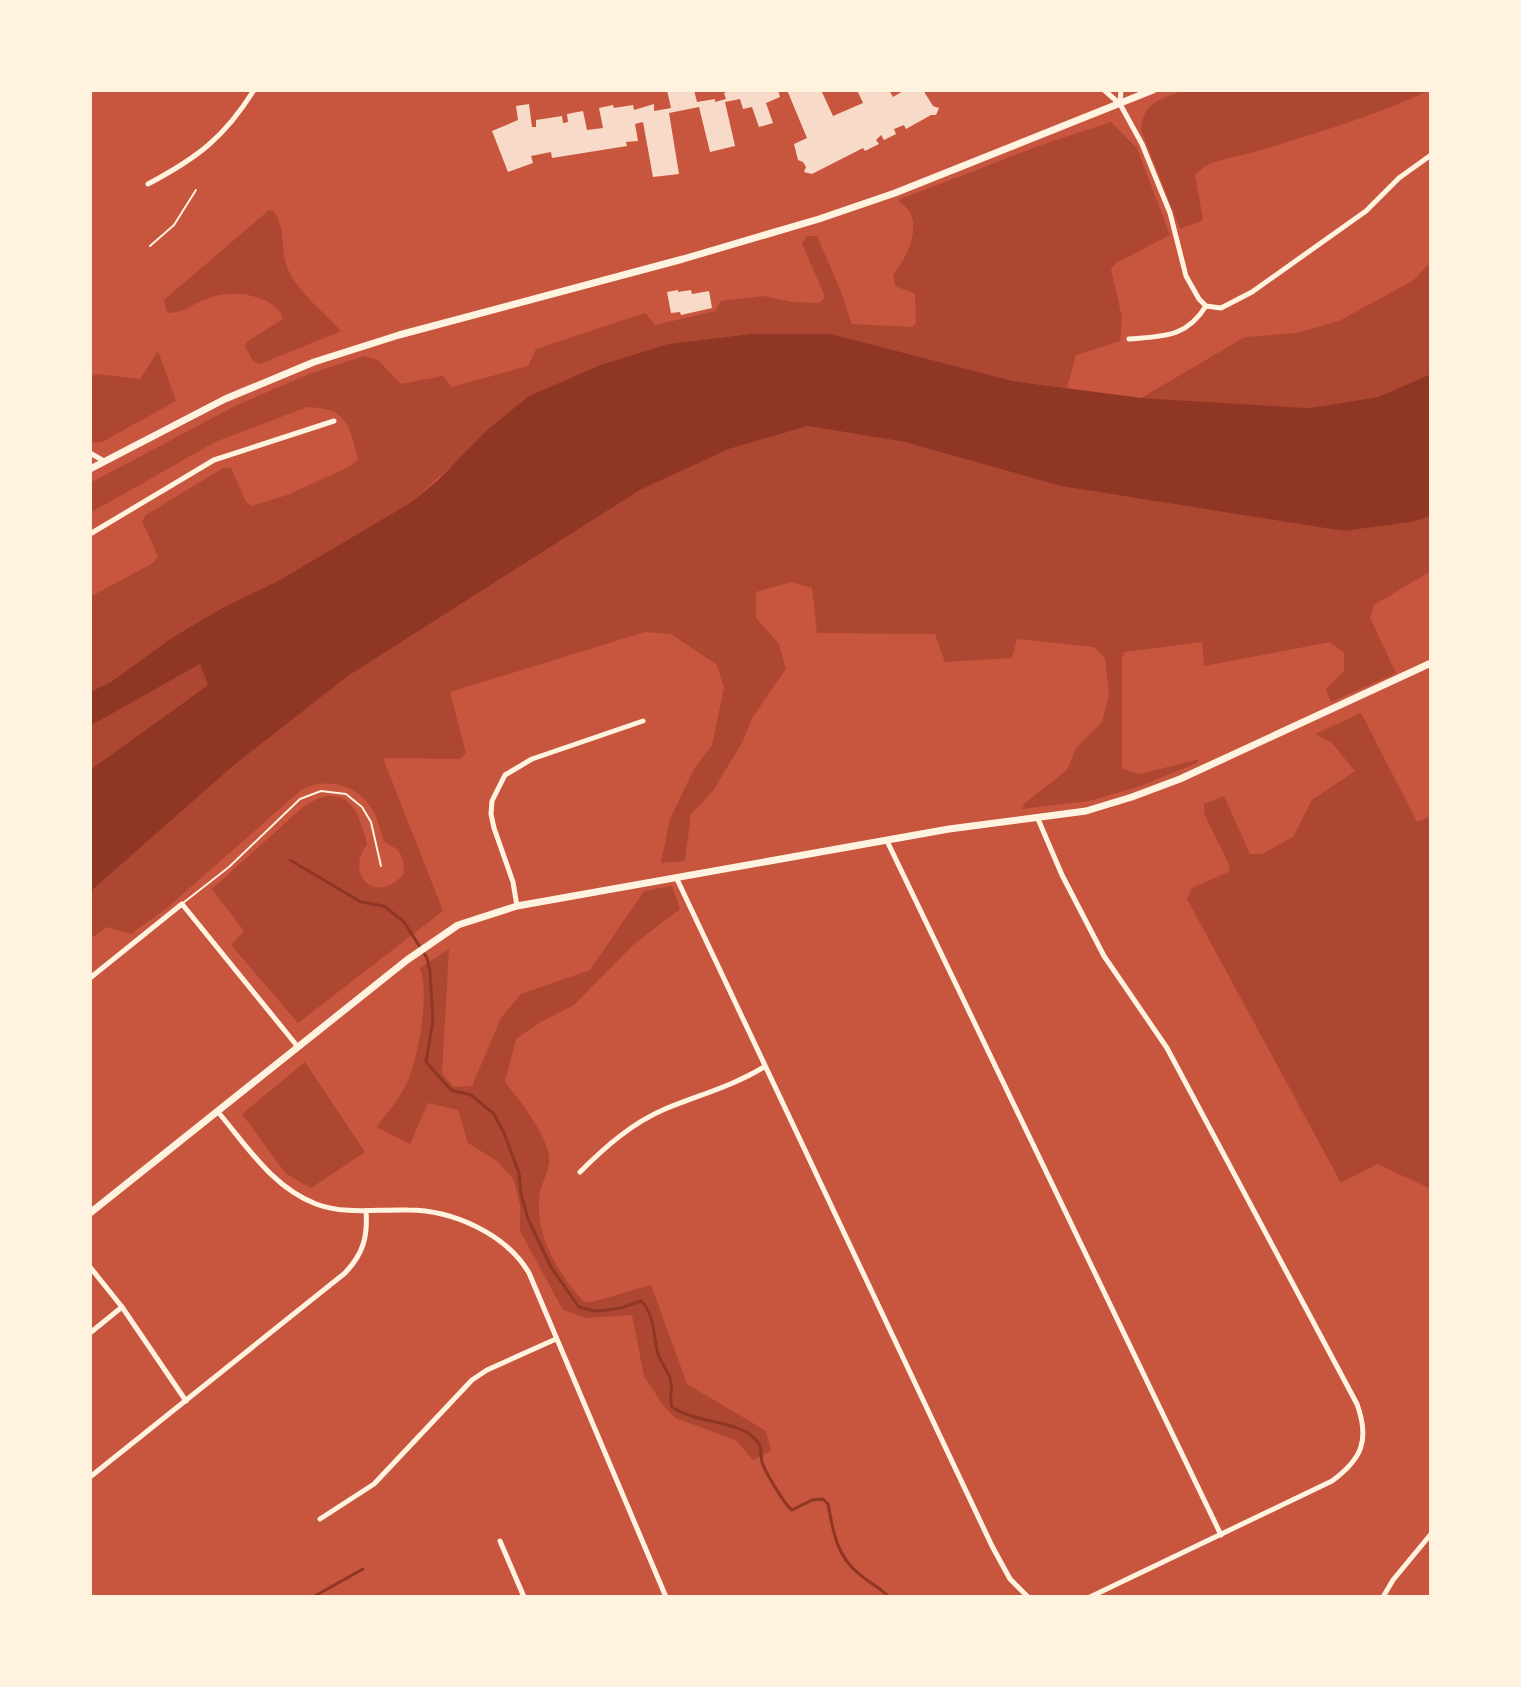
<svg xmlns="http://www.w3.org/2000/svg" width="1521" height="1687" font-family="'Golos Text',sans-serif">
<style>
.green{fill:#ae4732}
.water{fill:#8f3625}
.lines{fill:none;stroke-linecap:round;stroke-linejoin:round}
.stream{stroke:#8f3625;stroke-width:3}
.building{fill:#f7dbc8}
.service{stroke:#fff3e0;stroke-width:2}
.minor{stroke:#fff3e0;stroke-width:5}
.secondary{stroke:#fff3e0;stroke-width:7}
.primary{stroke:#fff3e0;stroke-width:7}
</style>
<rect width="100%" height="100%" fill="#c8553d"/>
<g class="green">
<path d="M1183,90H1430C1375,116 1316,133 1258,151C1237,158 1210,158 1195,175L1203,220L1180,229L1141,130C1143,102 1160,100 1183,90Z"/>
<path d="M1111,122L1137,148L1170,235L1116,263L1111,269L1122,317L1120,341L1076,355L1067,388L1013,381L831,334H750L668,344L600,365L529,396L410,503L278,581L224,607L170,639L111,682L90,692V597L153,563L158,556L142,521L146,515L223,468H231L246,502L252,506L287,495L351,466L358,459C349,425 348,408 307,407L215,442L90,513V483L235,406L309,374L364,356L378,360L401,384L443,376L452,387L528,366L536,349L645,313L655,325L715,311L721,301L763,296L792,302L819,303L825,297L802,243L807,236H817L840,289L852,324L912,327L916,323L915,294L895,286L893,275C905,259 919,235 911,214C909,209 902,204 898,200L1047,143Z"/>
<path d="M269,210L274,212C286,228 280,249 287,267C297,292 324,312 341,331L260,364L253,361L245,346L248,341L283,319C277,296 236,290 215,296C198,300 185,313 167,313L164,300Z"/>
<polygon points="1431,261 1431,374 1378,397 1309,408 1141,398 1245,337 1297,333 1339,321 1414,280"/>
<polygon points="158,351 176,401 102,442 90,443 90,377 96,374 140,379"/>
<path d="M808,426L905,442L1274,519L1344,531L1412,522L1431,516V571L1374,605L1370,618L1396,673L1331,702L1326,689L1344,671V653L1330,642L1204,666L1202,642L1124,652L1122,659V769L1140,774L1200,759L1197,763L1138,787L1089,801L1022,809L1025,803L1067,770L1076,748L1102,722L1109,694L1105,658L1094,647L1017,639L1012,658L945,662L935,634L817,633L812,588L792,582L756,592V618L779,644L786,669L752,718L743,741L713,791L691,814L685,861L661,863L670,819L694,769L712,745L724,688L717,665L671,634L645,632L450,692L466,753L460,759L383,758L443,911L298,1023L231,945L244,931L212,889L304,806C345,781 358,807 367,844C344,877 377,905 404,874C404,856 401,850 385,842C379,830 378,817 370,806C354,783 323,777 300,791L167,908L131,934L107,927L90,939V892L234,765L348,676L640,490L729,449Z"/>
<polygon points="200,664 208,685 90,770 90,726"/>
<polygon points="1361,713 1417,822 1431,816 1431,1189 1377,1164 1341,1183 1187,899 1192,888 1228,872 1230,867 1204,813 1204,804 1224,796 1250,854 1262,854 1293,837 1312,800 1355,771 1332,743 1315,734"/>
<path d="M672,886L680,909L633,945L574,1005L537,1024L516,1039L505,1082C520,1101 545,1132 549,1156C551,1169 540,1185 539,1198C536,1238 558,1273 584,1302H592L651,1285L687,1384L766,1431L771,1451L753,1460L736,1440L675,1418L663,1405L644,1376L632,1315L586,1318L563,1310L520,1231V1205L514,1180L497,1161L468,1143L458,1110L428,1103L410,1144L377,1127C387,1113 398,1100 406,1085C418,1061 430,994 420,968L449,949L442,1073L453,1087L472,1086L501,1018L521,994L590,970L644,891Z"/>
<polygon points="305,1062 365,1152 311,1188 286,1174 242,1114"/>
</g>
<polygon class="water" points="750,334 831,334 1013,381 1141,398 1309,408 1378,397 1431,374 1431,516 1412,522 1344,531 1061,486 905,442 808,426 729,449 640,490 348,676 234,765 90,892 90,770 208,685 200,664 90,726 90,692 111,682 170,639 224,607 278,581 410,503 436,482 486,431 529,396 600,365 668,344"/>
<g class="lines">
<g class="stream">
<path d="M290,860L361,902L384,906L404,922L427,958L430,971L433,1020L426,1062L451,1090L471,1095L494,1114L504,1133L519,1173L521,1194L528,1219L551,1267L579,1307L595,1311L607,1310L621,1308L641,1301C655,1314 653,1336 658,1354C661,1363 670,1373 671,1383C673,1392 668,1395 672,1407C697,1424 738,1420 755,1439C763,1446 760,1453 762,1462C765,1472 785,1505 792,1510L812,1500L823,1499L828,1504C833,1530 836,1555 858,1573C868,1582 879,1587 889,1597"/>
<polyline points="313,1597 363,1569"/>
</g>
</g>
<g class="building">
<polygon points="667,90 694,90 697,102 715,99 715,102 726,99 724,93 733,90 778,90 780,97 766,103 773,123 759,127 752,107 743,109 740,99 725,102 735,146 710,152 699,107 669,113 679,174 653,177 643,122 635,124 638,141 626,142 627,146 552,158 551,152 531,156 533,163 508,172 492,131 518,120 516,106 529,104 532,127 536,127 536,120 562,116 563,123 568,122 567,114 583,111 587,130 603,128 599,108 613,105 614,108 633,105 634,110 654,104 654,111 671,108"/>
<polygon points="787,90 821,90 833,116 863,103 857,90 889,90 893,97 905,90 923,90 933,106 939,108 936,115 931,115 906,129 904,125 894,129 896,134 884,140 881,135 876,140 879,144 865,151 863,148 812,174 804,172 806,167 803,162 798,160 794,144 807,138"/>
<polygon points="678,290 678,292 691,290 692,294 709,291 712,308 681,315 680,312 671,313 667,292"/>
</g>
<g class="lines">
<g class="service">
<polyline points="150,246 174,225 196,190"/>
<polyline points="183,903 229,867 300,799 321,791 346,794 362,807 371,822 381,866"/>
</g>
<g class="minor">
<polyline points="1104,90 1120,104 1142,144 1170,213 1186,276 1199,299 1206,306 1221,308 1252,292 1366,211 1399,178 1431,155"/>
<polyline points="1120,103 1121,90"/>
<path d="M148,184C197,158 224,138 254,90"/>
<path d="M1129,339C1163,336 1186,338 1206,306"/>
<polyline points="90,453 104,461"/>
<polyline points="90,534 214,460 334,421"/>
<path d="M1038,819L1062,875L1104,956L1167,1048L1357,1404C1370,1440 1362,1459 1332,1481L1090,1597"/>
<polyline points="887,841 1221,1535"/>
<polyline points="676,877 992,1546 1010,1579 1028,1597"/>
<polyline points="517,906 513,882 494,828 491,814 492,801 505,775 532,759 643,721"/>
<polyline points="90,978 182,904 298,1047"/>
<path d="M218,1112C247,1146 272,1187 316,1204C345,1215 378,1209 408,1210C453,1210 506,1234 529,1273L666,1597"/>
<path d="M580,1172C605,1147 632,1123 665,1109C699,1095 733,1086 764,1067"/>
<polyline points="90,1267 122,1307 186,1401"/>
<polyline points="90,1333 122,1307"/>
<path d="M90,1477L345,1273C363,1254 368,1237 366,1211"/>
<polyline points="320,1519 374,1484 472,1380 487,1370 556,1339"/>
<polyline points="500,1541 524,1597"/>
<polyline points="1383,1597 1393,1580 1431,1534"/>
</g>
<polyline class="secondary" points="90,1213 407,960 458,925 517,906 949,829 1086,811 1132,797 1180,779 1431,663"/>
<polyline class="primary" points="90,469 225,399 314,362 399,335 683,259 819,219 895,193 1153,90"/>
</g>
<rect width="1521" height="1687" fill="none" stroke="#fff3e0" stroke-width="184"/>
</svg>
